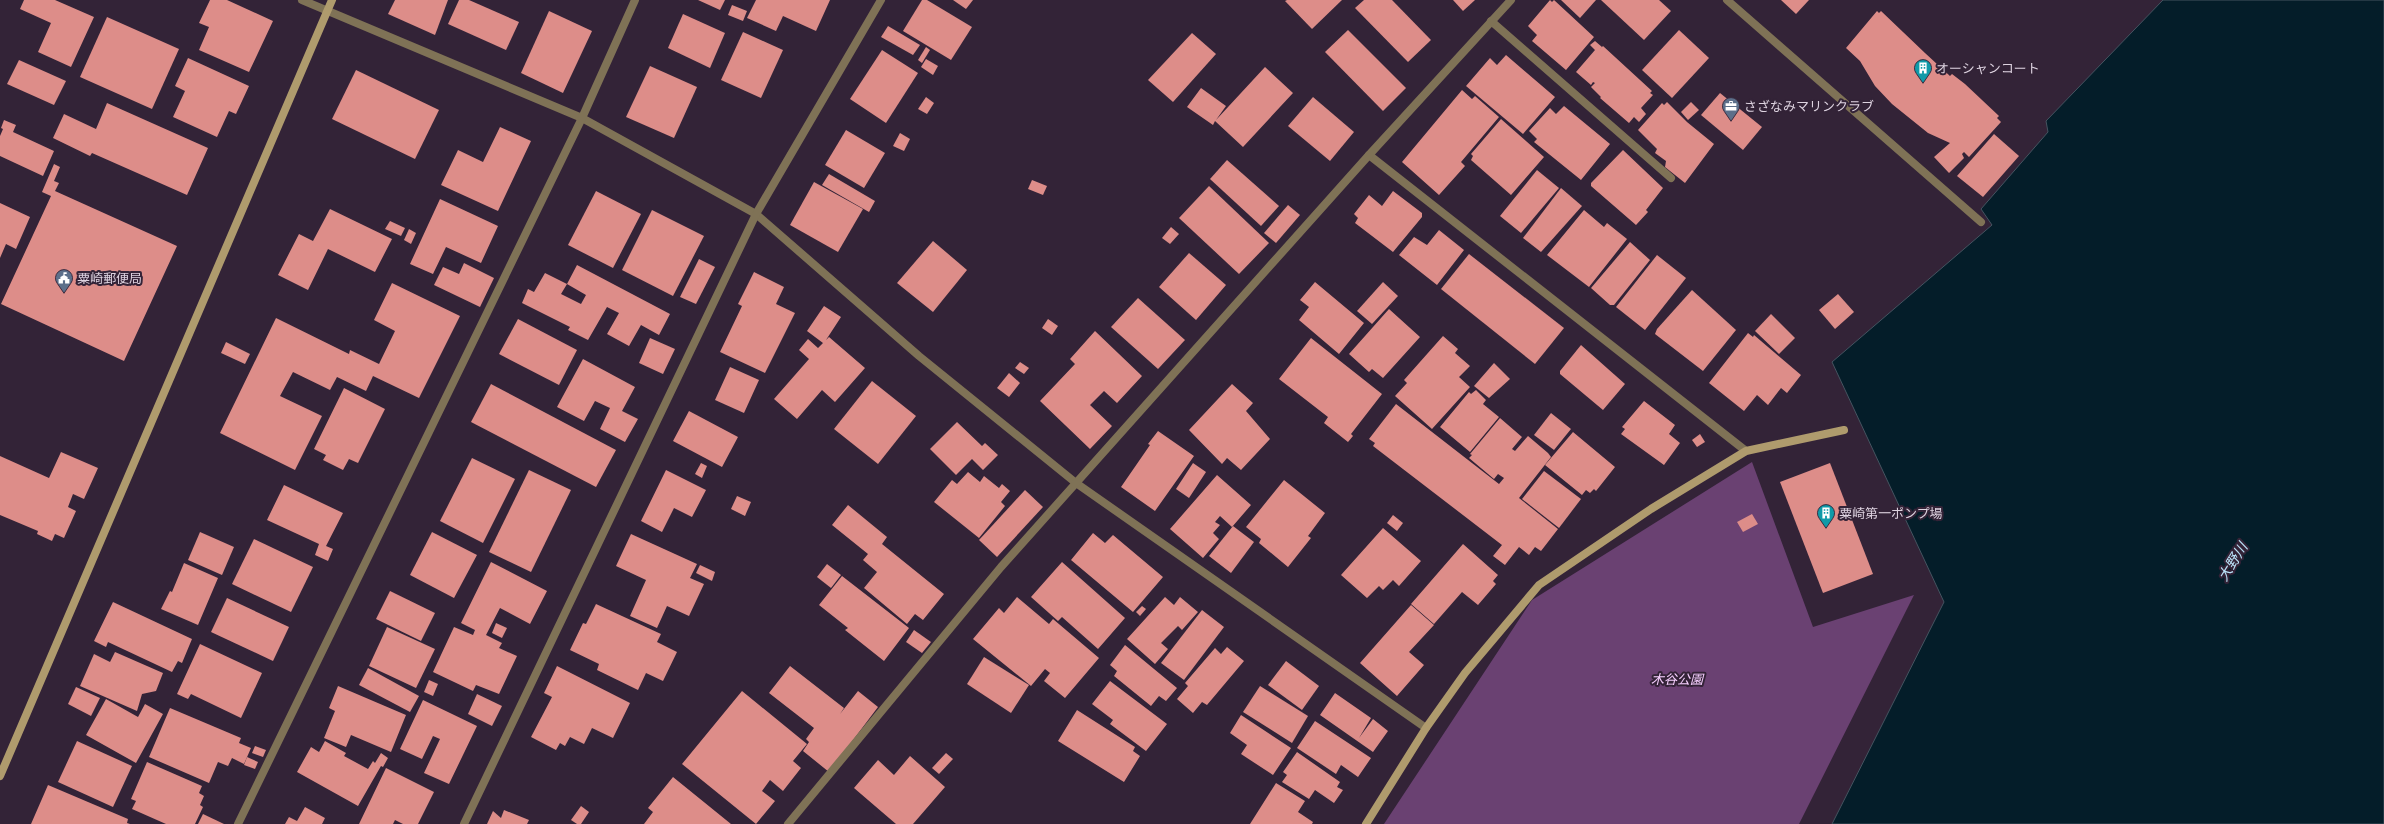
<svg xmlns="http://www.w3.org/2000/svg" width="2384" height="824" font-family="'Times New Roman','Noto Sans JP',serif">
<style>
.green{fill:#6a4172}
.water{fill:#041d29;stroke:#455460}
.building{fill:#dd8d89}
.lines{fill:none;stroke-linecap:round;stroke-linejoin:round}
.street{stroke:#7f7256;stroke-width:8}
.secondary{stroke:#af9b6d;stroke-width:8}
.labels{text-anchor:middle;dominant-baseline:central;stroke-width:4;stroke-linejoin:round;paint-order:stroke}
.poi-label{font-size:13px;fill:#ded3e0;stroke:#332337;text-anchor:start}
.park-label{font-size:13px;font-style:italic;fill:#f7cfff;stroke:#332337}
.water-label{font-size:14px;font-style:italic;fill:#bbe3f9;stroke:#332337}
</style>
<rect width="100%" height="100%" fill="#332337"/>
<polygon class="green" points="1752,462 1813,627 1914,595 1799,824 1384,824 1532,600"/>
<polygon class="water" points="2163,0 2384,0 2384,824 1832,824 1944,602 1832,362 1992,225 1981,209 2048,132 2046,121"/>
<g class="building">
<polygon points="24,0 55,0 94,17 71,67 38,52 51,23 20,9"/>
<polygon points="210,0 227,0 273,21 249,72 199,50 209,27 199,23"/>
<polygon points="395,0 448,0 435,35 388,14"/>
<polygon points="459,0 469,0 519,22 506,50 448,24"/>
<polygon points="698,0 725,0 720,10"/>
<polygon points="756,0 830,0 816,31 783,16 776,31 747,18"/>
<polygon points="922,0 927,0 972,27 951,60 903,31"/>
<polygon points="953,0 973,0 966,9"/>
<polygon points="1287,0 1342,0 1312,29 1285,1"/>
<polygon points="1364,0 1392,0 1431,40 1408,62 1355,8"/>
<polygon points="1453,0 1475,0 1463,11"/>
<polygon points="1550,0 1552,2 1554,0 1594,37 1566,70 1532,41 1537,35 1528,26"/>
<polygon points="1561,0 1596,0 1580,18"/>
<polygon points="1601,0 1659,0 1671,11 1644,40"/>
<polygon points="1781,0 1809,0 1796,14"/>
<polygon points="732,5 747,11 743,21 728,15"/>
<polygon points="549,11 592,31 563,93 521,73"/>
<polygon points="1877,11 1879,13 1881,11 1925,53 1950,76 1952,74 1965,84 1999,116 1997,118 2001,122 1969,157 1964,152 1962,154 1964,158 1949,173 1934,157 1950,143 1928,133 1892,104 1875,86 1860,61 1846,48"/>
<polygon points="683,14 725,33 710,68 668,48"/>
<polygon points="107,17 179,49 152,109 80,77"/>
<polygon points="888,26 920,45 913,55 881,37"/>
<polygon points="1348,30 1406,88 1383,111 1325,52"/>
<polygon points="1679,30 1709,58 1672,98 1642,70"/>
<polygon points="743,32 783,50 761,98 721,80"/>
<polygon points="1192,33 1216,54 1173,102 1148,80"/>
<polygon points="1595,41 1602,47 1600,49 1603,46 1652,91 1650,93 1653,95 1641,108 1646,114 1639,122 1634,117 1629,123 1600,98 1601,97 1591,87 1595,83 1593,82 1591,85 1576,72 1595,50 1590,45"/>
<polygon points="926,47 930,50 922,63 918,60"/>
<polygon points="882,50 918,73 886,123 850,99"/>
<polygon points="1506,55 1555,97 1523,134 1466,86 1490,58 1497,65"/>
<polygon points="188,58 249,86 236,114 229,111 217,137 173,117 185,91 175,86"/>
<polygon points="926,59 938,66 933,75 921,67"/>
<polygon points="19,60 66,81 54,105 7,84"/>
<polygon points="650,66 697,87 674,138 626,117"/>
<polygon points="1265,67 1293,93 1243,147 1215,121 1213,125 1187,107 1201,88 1226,106 1216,120"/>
<polygon points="356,70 439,110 415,159 332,119"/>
<polygon points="1462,90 1472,99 1475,96 1499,117 1461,162 1465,166 1439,195 1402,162"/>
<polygon points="1720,93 1762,127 1743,150 1701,115"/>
<polygon points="926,97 934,103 927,114 918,109"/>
<polygon points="1313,97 1354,132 1330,161 1288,126"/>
<polygon points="1667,102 1687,122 1714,144 1685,183 1665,167 1666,161 1655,153 1657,149 1638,130 1662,103 1664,105"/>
<polygon points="1691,102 1699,110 1688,120 1681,112"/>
<polygon points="107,103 208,148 187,195 92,153 90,156 53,138 64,114 96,129"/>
<polygon points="1564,106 1610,144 1581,180 1534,142 1537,139 1529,131 1550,108 1556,114"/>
<polygon points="1501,119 1544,157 1511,195 1471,160 1473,156 1471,154"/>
<polygon points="4,120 16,125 13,132 54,151 43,176 0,156 0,136 3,129 1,128"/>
<polygon points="500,127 531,141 498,211 441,185 458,150 483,162"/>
<polygon points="846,130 885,153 864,188 825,165"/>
<polygon points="900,133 910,139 904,151 893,146"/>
<polygon points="1994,134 2019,156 1983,197 1957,176"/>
<polygon points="1623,150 1663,188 1646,210 1648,212 1636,225 1591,186 1591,183"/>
<polygon points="1227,160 1279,206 1261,226 1210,179"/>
<polygon points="54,164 60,167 54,181 59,183 55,191 177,246 124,361 1,304 51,196 42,192"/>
<polygon points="1537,170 1559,188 1521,233 1500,216"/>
<polygon points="829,174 875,201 869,212 822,185"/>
<polygon points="1032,180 1047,186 1043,195 1028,189"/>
<polygon points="814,182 863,209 838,252 790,225"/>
<polygon points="1209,186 1269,243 1239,274 1179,218"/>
<polygon points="1561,188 1582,206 1541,252 1523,238"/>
<polygon points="596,191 641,214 613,268 568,245"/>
<polygon points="1393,191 1422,213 1422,217 1393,252 1355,223 1358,218 1354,214 1369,195 1382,206"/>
<polygon points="440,199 498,226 481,263 446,247 433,274 410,264"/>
<polygon points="0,203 30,217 16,249 6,244 0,258"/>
<polygon points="1288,205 1300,215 1276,243 1264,233"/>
<polygon points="330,209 392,239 375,272 328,249 308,290 278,275 299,234 313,241"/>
<polygon points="652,210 704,236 673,296 622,270"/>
<polygon points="1584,210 1604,227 1607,223 1627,239 1589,287 1547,255"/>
<polygon points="390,221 405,228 401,236 385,229"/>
<polygon points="1171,227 1179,234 1170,244 1162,238"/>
<polygon points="409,229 416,233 411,244 404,240"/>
<polygon points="1439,230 1464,250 1437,285 1399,255 1414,237 1427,245"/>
<polygon points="933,241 967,270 933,312 897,283"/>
<polygon points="1630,242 1650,260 1614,305 1610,305 1591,288"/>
<polygon points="1189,253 1226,285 1196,320 1159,287"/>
<polygon points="1469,254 1564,328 1535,364 1441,289"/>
<polygon points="1657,255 1686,278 1645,330 1616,307"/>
<polygon points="699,259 715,267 696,304 680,297"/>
<polygon points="464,263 494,278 480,307 434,285 443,267 459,274"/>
<polygon points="577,265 670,314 659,335 641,325 629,346 607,334 619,313 607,307 588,340 568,330 570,327 522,303 528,289 534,292 545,273 567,284 561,294 581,304 586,295 567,284"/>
<polygon points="754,272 784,287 776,304 795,313 765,373 720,352 742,306 738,304"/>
<polygon points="1315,282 1364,323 1339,354 1299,320 1309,307 1300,300"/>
<polygon points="1383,282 1398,296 1372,324 1357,311"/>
<polygon points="392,283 460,316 419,398 373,376 366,391 337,377 330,390 293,372 280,396 322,416 295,470 220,433 276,318 349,354 350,350 379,364 395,331 374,320"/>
<polygon points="1692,290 1736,330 1703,371 1655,334 1657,329"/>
<polygon points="1838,294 1854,312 1835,329 1819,310"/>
<polygon points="1138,298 1185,340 1158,369 1111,327"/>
<polygon points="824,306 841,317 826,340 829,337 865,368 835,402 822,390 797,419 774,399 809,359 799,350 808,339 818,348 823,343 807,331"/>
<polygon points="1389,309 1420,337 1383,378 1372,369 1369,372 1349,354"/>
<polygon points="1771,314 1795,338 1779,354 1755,331"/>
<polygon points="518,319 577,350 559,385 499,354"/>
<polygon points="1048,319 1058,326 1052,335 1042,328"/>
<polygon points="1095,331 1142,376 1117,403 1104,391 1090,405 1112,426 1090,449 1040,401 1075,364 1070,359"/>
<polygon points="1748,333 1753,337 1754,335 1801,375 1787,393 1781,388 1768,405 1757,395 1744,411 1709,383"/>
<polygon points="1443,336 1458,349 1455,353 1470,366 1459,377 1470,387 1432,429 1395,396 1407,383 1404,380"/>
<polygon points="650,338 675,349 663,374 639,363"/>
<polygon points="1311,338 1382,394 1351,434 1353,436 1348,442 1324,423 1328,417 1279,379"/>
<polygon points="226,342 250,354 245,364 221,353"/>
<polygon points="1581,345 1625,384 1603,410 1560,374 1560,371"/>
<polygon points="583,359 635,387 622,411 638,419 625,442 600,429 610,408 595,401 584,421 557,407"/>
<polygon points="1020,362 1029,368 1024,374 1015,368"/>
<polygon points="1494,363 1510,379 1489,398 1474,386"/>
<polygon points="730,367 759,380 744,413 715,400"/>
<polygon points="1009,373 1020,383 1009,397 997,388"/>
<polygon points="872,381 916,416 878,464 834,429"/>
<polygon points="491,384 616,450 596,487 471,422"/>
<polygon points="1232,384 1253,403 1246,411 1270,439 1241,470 1227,458 1222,464 1189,430"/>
<polygon points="344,388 385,409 358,463 349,459 343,470 323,460 326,455 314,449"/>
<polygon points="1476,390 1486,400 1483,404 1499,417 1470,452 1440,427 1469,392 1471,394"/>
<polygon points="1644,401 1675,425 1669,434 1680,443 1664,465 1621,434 1625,429 1622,427"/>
<polygon points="1396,404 1499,484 1504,478 1498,474 1494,479 1469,458 1472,455 1470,454 1500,418 1522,437 1512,449 1515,451 1528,436 1548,453 1551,457 1519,498 1558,529 1541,551 1535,547 1529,555 1519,547 1505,565 1493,556 1502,545 1373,446 1375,443 1369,439"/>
<polygon points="689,411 738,437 722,467 673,441"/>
<polygon points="1551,413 1571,429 1554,450 1534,435"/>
<polygon points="957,422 982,446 985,443 998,455 983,470 972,459 956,475 930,449"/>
<polygon points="1158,431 1194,456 1155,511 1121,487 1150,445 1148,444"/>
<polygon points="1573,432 1615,467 1596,491 1594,489 1590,493 1586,490 1582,495 1545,465"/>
<polygon points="1700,434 1705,442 1697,447 1692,440"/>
<polygon points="61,452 98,468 84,499 73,494 68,507 76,511 64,538 55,534 52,541 37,534 38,531 0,515 0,456 49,478"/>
<polygon points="472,458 515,479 483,543 440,521"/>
<polygon points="701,463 707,466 702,478 695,474"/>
<polygon points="1193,463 1206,472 1189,498 1176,489"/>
<polygon points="1830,463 1873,574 1823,593 1780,482"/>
<polygon points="529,470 571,490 531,572 489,552"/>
<polygon points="666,470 706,490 692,517 674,508 662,532 641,521"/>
<polygon points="1544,471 1581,499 1559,528 1522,499"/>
<polygon points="968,472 980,482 984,476 999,488 1002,484 1010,491 1001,502 1005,506 979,538 934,502 952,480 957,484"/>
<polygon points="1217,475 1251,505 1232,527 1220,516 1215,522 1220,525 1213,533 1219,539 1203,558 1170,529"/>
<polygon points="1284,480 1325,513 1308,536 1311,538 1288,567 1259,543 1261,539 1246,527"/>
<polygon points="284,485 343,513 326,546 333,549 328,561 315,555 319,544 267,520"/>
<polygon points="1025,490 1043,507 997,557 979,540"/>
<polygon points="737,496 751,502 745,516 731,509"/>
<polygon points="848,505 887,537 882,544 944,594 923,620 915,614 907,624 864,588 877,572 863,560 868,554 832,525"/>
<polygon points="1752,514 1758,524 1743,532 1737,522"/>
<polygon points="1393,515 1403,523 1397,531 1387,523"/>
<polygon points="1233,526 1254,542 1231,573 1209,556"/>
<polygon points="1383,528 1421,561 1399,586 1393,580 1383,590 1379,586 1367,598 1341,575"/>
<polygon points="200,532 234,547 222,575 188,560"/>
<polygon points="432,532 477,555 454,598 410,575"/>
<polygon points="1093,533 1105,543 1113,535 1163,577 1133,612 1071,560"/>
<polygon points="631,534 697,564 690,578 704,584 689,616 667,606 657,628 630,616 646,580 616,566"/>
<polygon points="254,539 313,567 291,612 232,584"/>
<polygon points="1463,544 1498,575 1493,581 1496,584 1478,605 1462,592 1434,624 1411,604"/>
<polygon points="491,562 547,591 530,624 500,608 486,635 502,643 499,648 517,656 499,694 476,685 473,691 433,672 454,627 473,635 475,630 461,623"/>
<polygon points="1062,562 1125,618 1098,649 1062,617 1058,621 1031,597"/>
<polygon points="184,563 218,578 198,625 161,609 170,591 172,592"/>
<polygon points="827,564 841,575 831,588 817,577"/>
<polygon points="700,565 715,572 712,581 696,573"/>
<polygon points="842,576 909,628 884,661 845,630 848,628 819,605"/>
<polygon points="390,591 435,613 421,641 376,619"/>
<polygon points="1017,597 1049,624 1053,619 1099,658 1065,698 1044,681 1050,673 1045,669 1031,686 973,639 999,608 1004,613"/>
<polygon points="1165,597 1174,605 1180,597 1198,612 1182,630 1178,626 1161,643 1168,649 1155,664 1127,639"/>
<polygon points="227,598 289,627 273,661 211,632"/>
<polygon points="113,602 192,639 182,663 178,661 172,672 108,642 106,647 94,641"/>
<polygon points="596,604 661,634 657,642 677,652 663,681 646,673 638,690 597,670 599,664 570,650 583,623 586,624"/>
<polygon points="1411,605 1434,625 1409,652 1424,665 1397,696 1360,663"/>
<polygon points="1142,606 1146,609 1140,616 1136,612"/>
<polygon points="1202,610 1224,627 1184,680 1161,663"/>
<polygon points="496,623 507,628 502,638 492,633"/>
<polygon points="387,627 435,649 416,688 369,666"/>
<polygon points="914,630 931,642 922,653 906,642"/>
<polygon points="200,644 262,673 241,718 191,694 188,699 177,694"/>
<polygon points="1125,645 1177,688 1166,701 1159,696 1151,706 1114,676 1117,671 1110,665"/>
<polygon points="1227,647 1244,661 1207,705 1202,702 1193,713 1177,699 1188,686 1185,683 1215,648 1221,654"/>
<polygon points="115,652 163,673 156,691 142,694 137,711 80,686 94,654 110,662"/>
<polygon points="984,657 1029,685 1011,713 967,684"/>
<polygon points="1286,661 1319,686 1302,710 1268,685"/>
<polygon points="557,666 630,703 613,738 592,728 584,744 570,737 565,746 560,743 556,750 531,737 552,697 544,693"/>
<polygon points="790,666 844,708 840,714 858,691 878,707 829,772 803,751 809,742 806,739 814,728 769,693"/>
<polygon points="368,668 419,696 410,712 359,685"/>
<polygon points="429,680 438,684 433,696 424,692"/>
<polygon points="1110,681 1167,724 1146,751 1110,724 1113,720 1092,704"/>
<polygon points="338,686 406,715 391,752 351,735 346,747 324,738 335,711 329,708"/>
<polygon points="1260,686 1308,716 1292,743 1243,712"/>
<polygon points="76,687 100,698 91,716 68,704"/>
<polygon points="742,691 807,744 793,761 801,768 783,791 770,780 762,791 775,801 756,824 682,764"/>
<polygon points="1335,693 1371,718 1359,738 1373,719 1388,731 1373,752 1320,715"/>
<polygon points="477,694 502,706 492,726 468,714"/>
<polygon points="106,699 138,717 145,704 163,714 136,763 86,735"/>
<polygon points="423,700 477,726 449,784 424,773 440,739 433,736 422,759 400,749"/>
<polygon points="170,708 241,738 239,743 251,748 244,764 232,758 228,766 218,762 209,783 149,757"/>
<polygon points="1077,710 1135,747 1133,751 1140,756 1124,782 1058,741"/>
<polygon points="1241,715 1291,748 1273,775 1241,754 1247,745 1230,733"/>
<polygon points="1315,721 1371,758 1358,777 1341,765 1336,774 1297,748"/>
<polygon points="77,741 132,766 113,807 58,782"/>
<polygon points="325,741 346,753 344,756 368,769 373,761 375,763 381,753 388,758 383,767 381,766 358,806 297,772 311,747 319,752"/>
<polygon points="255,746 266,750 263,757 252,753"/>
<polygon points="1297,752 1340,782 1337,787 1343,790 1334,803 1315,790 1309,799 1282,782 1287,775 1283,772"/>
<polygon points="946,753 953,759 939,774 932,768"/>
<polygon points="910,756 945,787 913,824 896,824 854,788 878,760 894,775"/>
<polygon points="247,757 258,762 255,769 244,765"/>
<polygon points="147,762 202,786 199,793 204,796 200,805 203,807 195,824 166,824 132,809 136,801 131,799"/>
<polygon points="386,768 434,792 418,824 403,824 395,820 393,824 359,824"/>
<polygon points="673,777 731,824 644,824 653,812 648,808"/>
<polygon points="1276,783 1305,801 1298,812 1313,822 1312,824 1250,824"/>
<polygon points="48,785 128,819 127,823 130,824 31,824"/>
<polygon points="581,806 589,812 581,824 577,824 571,820"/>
<polygon points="305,807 325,818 322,824 285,824 289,817 297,821"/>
<polygon points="504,810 529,820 527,824 487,824 493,811 501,818"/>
<polygon points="203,814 224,824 198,824"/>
</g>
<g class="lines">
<g class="street">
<polyline points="302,0 582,118 756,214 919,356 1076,483 1426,728"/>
<polyline points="1727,0 1981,222"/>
<polyline points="1491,21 1671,178"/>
<polyline points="1369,155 1746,451"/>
<polyline points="238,824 582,118 635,0"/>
<polyline points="464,824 756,214 881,0"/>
<polyline points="788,824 1001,567 1369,155 1511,0"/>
</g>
<g class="secondary">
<polyline points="0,776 332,0"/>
<polyline points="1366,824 1426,728 1465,673 1539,585 1651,509 1746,451 1844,430"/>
</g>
</g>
<defs>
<g id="building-pin" transform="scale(0.9)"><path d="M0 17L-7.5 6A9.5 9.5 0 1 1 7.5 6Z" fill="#0f9aa8" stroke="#332337"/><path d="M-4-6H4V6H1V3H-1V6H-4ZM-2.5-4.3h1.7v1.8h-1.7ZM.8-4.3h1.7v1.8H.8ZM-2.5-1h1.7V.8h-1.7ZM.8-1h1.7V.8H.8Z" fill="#fff"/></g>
<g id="office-pin" transform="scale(0.9)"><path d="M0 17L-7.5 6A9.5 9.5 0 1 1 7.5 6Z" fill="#5c6f8a" stroke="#332337"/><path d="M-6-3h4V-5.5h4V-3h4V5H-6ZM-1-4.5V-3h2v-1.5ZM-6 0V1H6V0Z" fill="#fff"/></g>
<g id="civic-pin" transform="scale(0.9)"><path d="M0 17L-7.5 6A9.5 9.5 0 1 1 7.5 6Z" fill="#5c6f8a" stroke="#332337"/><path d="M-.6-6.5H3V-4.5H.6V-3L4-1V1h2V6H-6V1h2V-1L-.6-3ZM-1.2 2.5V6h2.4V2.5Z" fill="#fff"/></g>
</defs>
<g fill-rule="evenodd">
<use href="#building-pin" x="1923" y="68"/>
<use href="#office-pin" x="1731" y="106"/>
<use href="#civic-pin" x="64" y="278"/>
<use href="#building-pin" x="1826" y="513"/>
</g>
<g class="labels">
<g class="poi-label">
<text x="1936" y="68">オーシャンコート</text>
<text x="1744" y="106">さざなみマリンクラブ</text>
<text x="77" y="278">粟崎郵便局</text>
<text x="1839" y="513">粟崎第一ポンプ場</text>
</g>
<g class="park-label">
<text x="1677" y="679">木谷公園</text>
</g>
<g class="water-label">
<text transform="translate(2233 562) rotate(-58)">大野川</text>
</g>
</g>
</svg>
